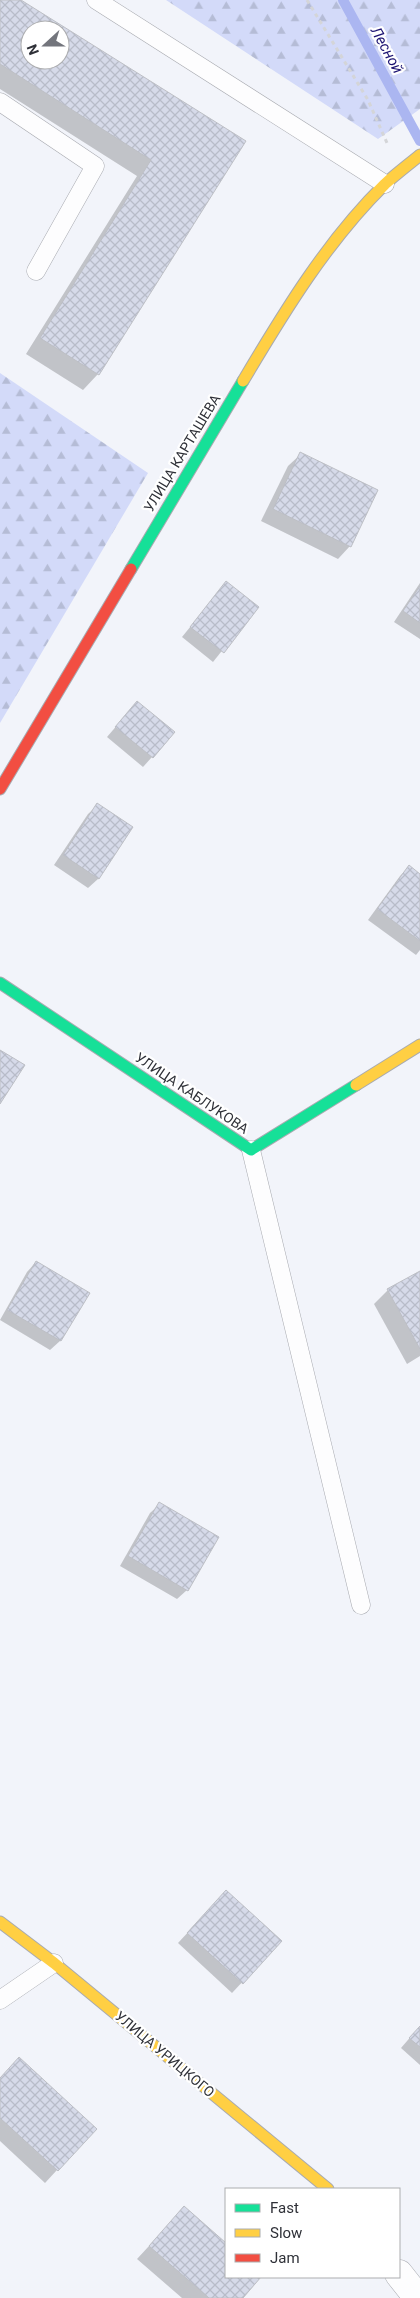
<svg xmlns="http://www.w3.org/2000/svg" width="420" height="2298" font-family="Roboto,sans-serif">
<style>
.forest{fill:url(#forest-firs)}
.shadow{fill:#0003;fill-rule:evenodd}
.lines{fill:none;stroke-linecap:round;stroke-linejoin:round}
.stream{stroke:#abb6f1;stroke-width:10}
.building{fill:url(#building-cross-hatch);stroke:#bdbfc5;fill-rule:evenodd}
.lane-casing{stroke:#a8aab0;stroke-width:19}
.street-casing{stroke:#a8aab0;stroke-width:29}
.fast-casing{stroke:#a8aab0;stroke-width:13}
.slow-casing{stroke:#a8aab0;stroke-width:13}
.jam-casing{stroke:#a8aab0;stroke-width:13}
.path{stroke:#d4d5d8;stroke-width:3;stroke-dasharray:4 4;stroke-linecap:butt}
.lane{stroke:#fdfdfe;stroke-width:18}
.street{stroke:#fdfdfe;stroke-width:28}
.fast{stroke:#16e098;stroke-width:11}
.slow{stroke:#ffcf43;stroke-width:11}
.jam{stroke:#f24e42;stroke-width:11}
.labels{text-anchor:middle;dominant-baseline:central;stroke-width:4.5;stroke-linejoin:round;paint-order:stroke}
.street-label{font-size:14px;fill:#2f3138;stroke:#fff}
.water-label{font-size:15px;font-style:italic;fill:#1c1372;stroke:#fff}
</style>
<defs>
<pattern id="forest-firs" width="22" height="20" patternUnits="userSpaceOnUse" patternTransform="scale(1.25)"><rect width="22" height="20" fill="#d3daf9"/><path d="M5 1l3.5 6h-7zM16 11l3.5 6h-7z" fill="#b5bcd6"/></pattern>
<pattern id="building-cross-hatch" width="8" height="8" patternUnits="userSpaceOnUse" patternTransform="scale(1.25)"><rect width="8" height="8" fill="#d6dae9"/><path d="M0 0l8 8M0 8l8-8" fill="none" stroke="#b8bcc9"/></pattern>
</defs>
<rect width="100%" height="100%" fill="#f2f4fa"/>
<g class="forest">
<polygon points="166,0 420,0 420,109 378,139"/>
<polygon points="0,373 148,473 0,723"/>
</g>
<g class="shadow">
<path d="M0,0H19L244,142L98,374L83,390L26,354L137,176L0,89ZM30,30H60V60H30Z"/>
<polygon points="301,454 350,546 338,559 261,521 288,466"/>
<polygon points="226,583 257,607 213,662 182,637"/>
<polygon points="420,583 420,639 394,622"/>
<polygon points="137,702 152,757 143,767 107,737"/>
<polygon points="98,805 132,827 98,879 88,888 54,865 88,814"/>
<polygon points="409,867 420,875 420,950 416,955 368,920 400,876"/>
<polygon points="36,1262 88,1293 60,1341 50,1350 0,1320 27,1272"/>
<polygon points="420,1273 420,1356 407,1364 374,1304 388,1290"/>
<polygon points="160,1504 187,1590 177,1599 120,1566 150,1513"/>
<polygon points="217,1901 280,1942 232,1993 178,1943"/>
<polygon points="420,2026 420,2065 401,2048"/>
<polygon points="0,2078 57,2170 45,2183 0,2141"/>
<polygon points="184,2208 226,2245 226,2277 259,2277 241,2298 182,2298 137,2259"/>
</g>
<g class="lines">
<polyline class="stream" points="343,0 420,141"/>
</g>
<g class="building">
<path d="M0,0H21L246,141L99,375L40,338L151,160L0,64ZM30,30H60V60H30Z"/>
<polygon points="300,452 378,490 351,547 273,509"/>
<polygon points="226,581 259,607 224,653 190,627"/>
<polygon points="420,586 420,623 403,611"/>
<polygon points="137,701 175,732 153,758 115,727"/>
<polygon points="97,803 133,827 99,879 63,855"/>
<polygon points="409,865 420,874 420,941 377,909"/>
<polygon points="0,1050 25,1065 0,1104"/>
<polygon points="36,1261 90,1293 61,1341 7,1310"/>
<polygon points="420,1271 420,1349 387,1289"/>
<polygon points="159,1502 219,1537 188,1591 128,1556"/>
<polygon points="226,1890 282,1941 243,1984 187,1933"/>
<polygon points="420,2026 420,2047 409,2038"/>
<polygon points="19,2057 97,2129 58,2171 0,2118 0,2078"/>
<polygon points="184,2206 226,2243 226,2277 261,2277 243,2298 209,2298 149,2246"/>
</g>
<g class="lines">
<g class="lane-casing">
<g id="lane">
<polyline points="96,0 385,184"/>
<polyline points="0,102 95,166 36,271"/>
<polyline points="251,1150 361,1605"/>
<polyline points="0,2000 54,1963"/>
</g>
</g>
<g class="street-casing">
<polyline id="street" points="399,2274 418,2298"/>
</g>
<g class="fast-casing">
<g id="fast">
<polyline points="131,569 243,381"/>
<polyline points="0,983 251,1150 356,1085"/>
</g>
</g>
<g class="slow-casing">
<g id="slow">
<path d="M243,381C284,312 327,241 385,184C396,174 408,165 420,155"/>
<polyline points="356,1085 420,1045"/>
<polyline points="0,1922 54,1963 328,2189"/>
</g>
</g>
<g class="jam-casing">
<polyline id="jam" points="0,789 131,569"/>
</g>
<polyline class="path" points="307,0 368,100 387,143"/>
<use href="#lane" class="lane"/>
<use href="#street" class="street"/>
<use href="#fast" class="fast"/>
<use href="#slow" class="slow"/>
<use href="#jam" class="jam"/>
</g>
<g class="labels">
<g class="street-label">
<text transform="translate(182 453) rotate(-59)">УЛИЦА КАРТАШЕВА</text>
<text transform="translate(192 1093) rotate(34)">УЛИЦА КАБЛУКОВА</text>
<text transform="translate(165 2054) rotate(40)">УЛИЦА УРИЦКОГО</text>
</g>
<g class="water-label">
<text transform="translate(387 50) rotate(61)">Лесной</text>
</g>
</g>
<rect x="225" y="2188" width="175" height="90" fill="#ffffff" stroke="#acadaf"/>
<rect x="235" y="2204" width="25" height="8" fill="#16e098" stroke="#acadaf"/>
<text x="270" y="2213" font-size="15" fill="#2f3138">Fast</text>
<rect x="235" y="2229" width="25" height="8" fill="#ffcf43" stroke="#acadaf"/>
<text x="270" y="2238" font-size="15" fill="#2f3138">Slow</text>
<rect x="235" y="2254" width="25" height="8" fill="#f24e42" stroke="#acadaf"/>
<text x="270" y="2263" font-size="15" fill="#2f3138">Jam</text>
<g transform="translate(45 45) rotate(249)"><circle r="24" fill="#ffffff" stroke="#acadaf"/>
<path d="M0-4L9 19L0 12L-9 19Z" fill="#73757c"/>
<text y="-8" font-size="14" font-weight="bold" text-anchor="middle" fill="#2f3138">N</text>
</g>
</svg>
